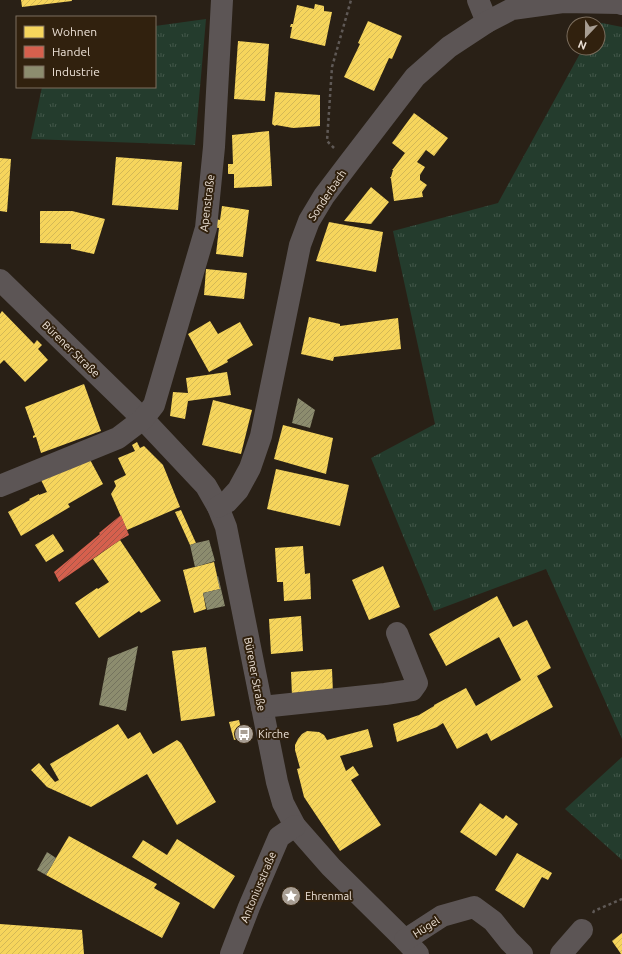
<svg xmlns="http://www.w3.org/2000/svg" width="622" height="954" font-family="Ubuntu,sans-serif">
<style>
.grass{fill:url(#grass-tufts)}
.homes{fill:url(#homes-hatch)}
.shops{fill:url(#shops-hatch)}
.industry{fill:url(#industry-hatch)}
.lines{fill:none;stroke-linecap:round;stroke-linejoin:round}
.path{stroke:#5f5956;stroke-width:2.5;stroke-dasharray:3 3;stroke-linecap:butt}
.minor{stroke:#5c5555;stroke-width:22}
.labels{text-anchor:middle;dominant-baseline:central;stroke-width:4;stroke-linejoin:round;paint-order:stroke}
.street-label{font-size:11px;fill:#ede2d7;stroke:#31210e}
.poi-label{font-size:11px;fill:#ede2d7;stroke:#31210e;text-anchor:start}
</style>
<defs>
<pattern id="grass-tufts" width="24" height="20" patternUnits="userSpaceOnUse"><rect width="24" height="20" fill="#243c2d"/><path d="M3 7l-1-3M5 7V3M7 7l1-3M15 17l-1-3M17 17v-4M19 17l1-3" fill="none" stroke="#44584b"/></pattern>
<pattern id="homes-hatch" width="6" height="6" patternUnits="userSpaceOnUse"><rect width="6" height="6" fill="#f6d55c"/><path d="M-1 1l2-2M0 6l6-6M5 7l2-2" fill="none" stroke="#d3b856"/></pattern>
<pattern id="shops-hatch" width="6" height="6" patternUnits="userSpaceOnUse"><rect width="6" height="6" fill="#d6604d"/><path d="M-1 1l2-2M0 6l6-6M5 7l2-2" fill="none" stroke="#a45648"/></pattern>
<pattern id="industry-hatch" width="6" height="6" patternUnits="userSpaceOnUse"><rect width="6" height="6" fill="#8c8c6e"/><path d="M-1 1l2-2M0 6l6-6M5 7l2-2" fill="none" stroke="#74735e"/></pattern>
</defs>
<rect width="100%" height="100%" fill="#292016"/>
<g class="grass">
<polygon points="206,19 195,145 31,139 42,87 155,87 155,26"/>
<polygon points="597,22 622,27 622,739 546,569 434,611 371,458 435,424 393,231 498,203 583,48 598,48 598,24 596,24"/>
<polygon points="622,757 622,860 565,809"/>
</g>
<g class="homes">
<polygon points="21,0 72,0 72,1 22,7"/>
<polygon points="315,4 324,6 324,11 332,12 325,46 290,38 292,27 290,27 291,24 293,24 297,5 314,9"/>
<polygon points="368,21 402,36 392,59 389,58 374,91 344,77 360,44 358,43"/>
<polygon points="238,41 269,44 265,101 234,99"/>
<polygon points="275,92 320,95 320,126 293,128 276,125 275,126 272,124"/>
<polygon points="414,113 448,138 434,156 426,150 417,162 425,167 420,175 420,180 427,185 422,192 423,197 394,201 391,179 390,177 391,177 393,170 392,170 393,169 405,153 392,143"/>
<polygon points="269,131 272,186 234,188 234,174 228,174 228,164 233,164 232,135"/>
<polygon points="116,157 182,162 178,210 112,205"/>
<polygon points="0,158 11,159 7,212 0,211"/>
<polygon points="371,187 389,202 371,224 344,221"/>
<polygon points="222,206 249,210 243,257 216,254 219,228 214,227 216,219 220,220"/>
<polygon points="40,211 72,211 105,219 94,254 71,249 71,244 40,243"/>
<polygon points="329,222 383,232 376,272 316,261"/>
<polygon points="206,269 247,273 244,299 204,295"/>
<polygon points="2,311 34,344 37,340 42,345 38,349 48,360 25,382 4,360 0,364 0,314"/>
<polygon points="309,317 340,324 340,326 398,318 401,349 334,357 333,361 301,354"/>
<polygon points="210,321 218,334 240,322 253,345 227,360 228,362 209,372 188,334"/>
<polygon points="227,372 231,395 188,401 185,419 170,416 173,392 188,393 186,378"/>
<polygon points="84,384 101,431 41,453 36,437 33,438 33,436 35,435 25,407"/>
<polygon points="213,400 252,410 241,454 202,445"/>
<polygon points="283,425 333,438 326,474 274,459"/>
<polygon points="137,442 140,448 144,446 163,465 180,507 127,530 111,494 116,486 114,481 126,475 118,458 135,451 132,445"/>
<polygon points="87,454 103,484 68,504 70,507 21,536 8,512 30,500 29,499 39,494 39,495 47,492 41,480"/>
<polygon points="276,469 349,485 340,526 267,509"/>
<polygon points="181,510 196,543 190,545 175,512"/>
<polygon points="53,534 64,551 46,562 35,545"/>
<polygon points="120,540 161,601 141,613 139,611 99,638 75,603 97,588 98,589 109,582 93,559"/>
<polygon points="303,546 305,574 310,573 311,599 284,601 283,582 277,582 275,548"/>
<polygon points="214,562 220,589 203,593 206,609 194,613 183,570"/>
<polygon points="383,566 400,607 369,620 352,580"/>
<polygon points="497,596 513,627 527,620 551,668 537,676 553,707 491,741 487,733 457,749 443,723 437,727 397,742 393,724 419,715 434,706 434,705 466,688 476,706 521,680 499,637 446,666 429,634"/>
<polygon points="301,616 303,651 271,654 269,619"/>
<polygon points="206,647 215,716 181,721 172,651"/>
<polygon points="332,669 333,693 292,696 291,672"/>
<polygon points="239,720 243,737 234,740 229,722"/>
<polygon points="118,724 128,739 140,732 153,754 177,740 181,743 216,802 177,825 147,774 91,807 47,787 31,770 39,763 55,782 59,780 50,764"/>
<polygon points="368,729 373,747 340,756 346,771 353,766 359,775 351,780 381,825 340,851 304,797 297,769 300,768 295,750 295,745 298,739 302,734 307,731 319,732 324,735 327,740"/>
<polygon points="480,803 503,819 506,815 518,824 496,856 460,832"/>
<polygon points="69,836 157,884 154,888 180,903 162,938 46,875"/>
<polygon points="177,839 235,876 214,909 132,857 143,840 167,855"/>
<polygon points="517,853 552,873 548,880 542,877 524,908 495,890"/>
<polygon points="0,924 82,930 84,954 0,954"/>
<polygon points="622,933 622,954 621,954 612,941"/>
</g>
<polygon class="shops" points="121,515 129,535 120,540 59,582 54,572 100,534 99,533"/>
<g class="industry">
<polygon points="298,398 315,410 310,428 292,423"/>
<polygon points="209,540 215,561 195,567 190,545 196,543"/>
<polygon points="218,576 225,606 207,610 203,593 220,589 217,577"/>
<polygon points="138,646 126,711 99,705 108,658"/>
<polygon points="47,852 56,858 46,875 37,870"/>
</g>
<g class="lines">
<g class="path">
<polyline points="334,148 327,141 332,67 351,0"/>
<polyline points="593,913 594,911 622,899"/>
</g>
<g class="minor">
<polyline points="478,0 487,22"/>
<polyline points="0,280 143,419 206,486 218,507 226,527 277,782 283,803 295,826 331,867 405,940 418,954"/>
<polyline points="0,486 118,438 143,419 154,405 206,228 214,147 222,0"/>
<polyline points="218,507 227,502 238,490 250,468 261,436 300,245 309,221 324,196 349,163 415,77 449,47 487,22 512,9 563,2 619,3 622,4"/>
<polyline points="262,707 385,694 412,690 417,683 397,633"/>
<polyline points="405,940 442,916 474,907 493,921 509,941 522,954"/>
<polyline points="231,954 249,907 279,837 295,826"/>
<polyline points="561,954 582,930"/>
</g>
</g>
<defs>
<g id="bus-disc" transform="scale(1)"><circle r="9.5" fill="#a89e93" stroke="#31210e"/><path d="M-5-6H5V4H4V6H2V4H-2V6H-4V4H-5ZM-3.5-4V0h7V-4ZM-3.5 1.2v1.5H-2V1.2ZM2 1.2v1.5H3.5V1.2Z" fill="#fff"/></g>
<g id="sight-disc" transform="scale(1)"><circle r="9.5" fill="#a89e93" stroke="#31210e"/><path d="M0-6L1.8-2.2L6-1.7L2.9 1.2L3.7 5.4L0 3.3L-3.7 5.4L-2.9 1.2L-6-1.7L-1.8-2.2Z" fill="#fff"/></g>
</defs>
<g fill-rule="evenodd">
<use href="#bus-disc" x="244" y="734"/>
<use href="#sight-disc" x="291" y="896"/>
</g>
<g class="labels">
<g class="street-label">
<text transform="translate(327 195) rotate(-56)">Sonderbach</text>
<text transform="translate(207 203) rotate(-83)">Apenstraße</text>
<text transform="translate(71 349) rotate(44)">Bürener Straße</text>
<text transform="translate(255 674) rotate(79)">Bürener Straße</text>
<text transform="translate(258 887) rotate(-67)">Antoniusstraße</text>
<text transform="translate(426 927) rotate(-33)">Hügel</text>
</g>
<g class="poi-label">
<text x="258" y="734">Kirche</text>
<text x="305" y="896">Ehrenmal</text>
</g>
</g>
<rect x="16" y="16" width="140" height="72" fill="#31210e" stroke="#7c6e5e"/>
<rect x="24" y="26" width="20" height="12" fill="#f6d55c" stroke="#7c6e5e"/>
<text x="52" y="36" font-size="12" fill="#ede2d7">Wohnen</text>
<rect x="24" y="46" width="20" height="12" fill="#d6604d" stroke="#7c6e5e"/>
<text x="52" y="56" font-size="12" fill="#ede2d7">Handel</text>
<rect x="24" y="66" width="20" height="12" fill="#8c8c6e" stroke="#7c6e5e"/>
<text x="52" y="76" font-size="12" fill="#ede2d7">Industrie</text>
<g transform="translate(586 36) rotate(202)"><circle r="19" fill="#31210e" stroke="#7c6e5e"/>
<path d="M0-3L7 15L0 10L-7 15Z" fill="#a89e93"/>
<text y="-6" font-size="11" font-weight="bold" text-anchor="middle" fill="#ede2d7">N</text>
</g>
</svg>
